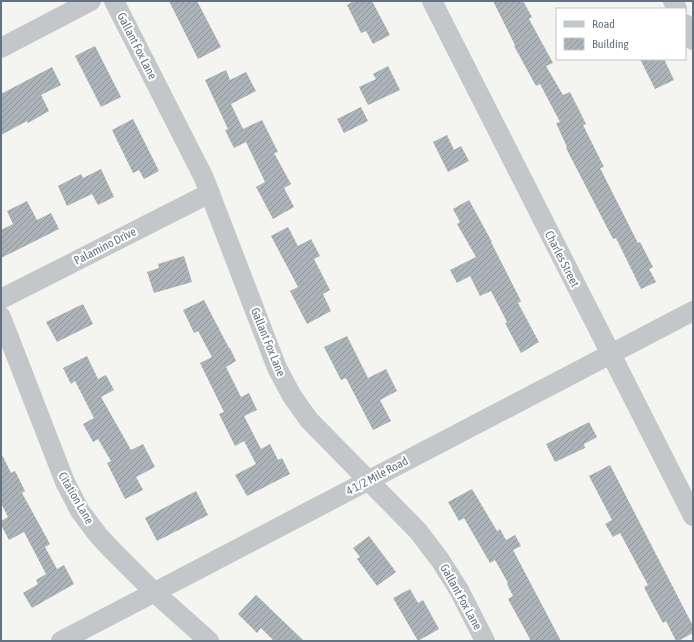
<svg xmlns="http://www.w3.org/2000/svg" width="694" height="642" font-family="'Asap Condensed',sans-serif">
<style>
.building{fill:url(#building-hatch)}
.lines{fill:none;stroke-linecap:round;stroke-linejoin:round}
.minor{stroke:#c4c7ca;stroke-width:20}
.labels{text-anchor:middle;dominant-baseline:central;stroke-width:4;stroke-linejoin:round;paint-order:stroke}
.street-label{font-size:12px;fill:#627283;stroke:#fff}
</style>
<defs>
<pattern id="building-hatch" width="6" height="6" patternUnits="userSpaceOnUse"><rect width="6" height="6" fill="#acb3b9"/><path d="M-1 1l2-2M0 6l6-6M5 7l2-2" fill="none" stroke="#8f969c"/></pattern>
</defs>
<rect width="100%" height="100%" fill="#f4f5f0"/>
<g class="building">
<polygon points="169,1 197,1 221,47 198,59"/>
<polygon points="354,1 372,1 390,35 373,44 366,31 361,33 347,5"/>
<polygon points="493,1 523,1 532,17 529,19 553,63 546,66 563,95 570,92 586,124 583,125 604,167 600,168 638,243 640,242 653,267 649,269 656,282 641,289 616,238 613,239 566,148 567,147 556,123 560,122 540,84 536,86 514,46 515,45"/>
<polygon points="95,46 121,97 101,107 75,56"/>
<polygon points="640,59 664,59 674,80 655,89"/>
<polygon points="388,66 400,90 368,105 359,87 376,79 373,74"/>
<polygon points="52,67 61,85 41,95 49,111 28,123 27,121 1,135 1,94"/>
<polygon points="226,70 230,80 246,72 256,91 231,104 243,129 262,120 278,152 274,153 291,184 284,188 294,207 273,219 256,187 265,182 246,142 234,148 225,130 228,129 205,80"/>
<polygon points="361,107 368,121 344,133 337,119"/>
<polygon points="133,119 159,171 144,179 139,170 133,173 112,130"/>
<polygon points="447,135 454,150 461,146 469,161 448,172 433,142"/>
<polygon points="101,169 114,197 98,205 92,194 67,206 58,186 81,174 83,178"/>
<polygon points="469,200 492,242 491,242 521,301 518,303 539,342 521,353 505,323 507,322 491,291 480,296 470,276 457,283 450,270 476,257 457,224 460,222 453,209"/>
<polygon points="27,201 37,220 51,213 59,229 1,258 1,230 13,224 7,211"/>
<polygon points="288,227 298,246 311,239 320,256 314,259 330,290 323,294 331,311 307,324 290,291 298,287 271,236"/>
<polygon points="184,256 192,282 154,293 147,272 159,268 158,264"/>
<polygon points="204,300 229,348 230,348 236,361 226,367 241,397 249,393 257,410 244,416 261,449 270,444 278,460 282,458 290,474 247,496 235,475 256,464 244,441 235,446 219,414 224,412 200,363 212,357 198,331 194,333 183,310"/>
<polygon points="83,304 93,324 57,342 46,322"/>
<polygon points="347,336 368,378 386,369 397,391 380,400 391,421 373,430 346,378 341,380 324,347"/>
<polygon points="87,356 98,379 106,375 114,390 101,397 131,450 143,444 155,467 136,477 143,490 125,499 107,463 111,461 98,439 93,442 83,424 94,418 75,381 71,384 63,368"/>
<polygon points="589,422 597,437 584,444 585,448 555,462 546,444"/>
<polygon points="1,453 11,473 15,471 25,491 22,493 50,544 45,547 57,569 64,565 74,584 32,608 23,593 38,584 36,580 46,574 24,532 9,540 1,525 1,521 8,517 1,503"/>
<polygon points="610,465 693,626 693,633 678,641 676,641 666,621 663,623 650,599 644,587 648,585 620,533 613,537 605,524 612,520 589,476"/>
<polygon points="472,489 497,531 500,529 506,540 515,535 521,546 513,550 561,641 531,641 508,599 513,596 507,584 508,583 495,560 490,563 464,518 459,521 448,502"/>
<polygon points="196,491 208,515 157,541 145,518"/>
<polygon points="369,536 396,572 377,586 357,559 360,557 353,548"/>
<polygon points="410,589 418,603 423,600 439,629 418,641 393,598"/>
<polygon points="256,595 304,641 274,641 261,628 257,633 238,614"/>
</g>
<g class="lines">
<g class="minor">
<polyline points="114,1 204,178 277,368 292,396 309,420 418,531 440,560 459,590 485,641"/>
<polyline points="432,1 693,516"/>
<polyline points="673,1 677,9"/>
<polyline points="685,24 693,40"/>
<polyline points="1,48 91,1"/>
<polyline points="1,299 210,193"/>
<polyline points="1,317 65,482 80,511 98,535 111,549 154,592 209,641"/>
<polyline points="61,641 693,311"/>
</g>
</g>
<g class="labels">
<g class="street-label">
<text transform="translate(137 46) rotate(63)">Gallant Fox Lane</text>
<text transform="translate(105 246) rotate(-27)">Palamino Drive</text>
<text transform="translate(562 259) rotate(63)">Charles Street</text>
<text transform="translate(268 342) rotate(68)">Gallant Fox Lane</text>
<text transform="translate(377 476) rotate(-28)">4 1/2 Mile Road</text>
<text transform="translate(76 498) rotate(60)">Citation Lane</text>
<text transform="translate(461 597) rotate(61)">Gallant Fox Lane</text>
</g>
</g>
<rect width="694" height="642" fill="none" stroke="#627283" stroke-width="4"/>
<rect x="556" y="8" width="130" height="52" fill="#ffffff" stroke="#c0c7cd"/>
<rect x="564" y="21" width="20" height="6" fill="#c4c7ca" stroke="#c0c7cd"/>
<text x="592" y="28" font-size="12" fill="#627283">Road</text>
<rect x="564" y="38" width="20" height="12" fill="url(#building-hatch)" stroke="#c0c7cd"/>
<text x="592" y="48" font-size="12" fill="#627283">Building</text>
</svg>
